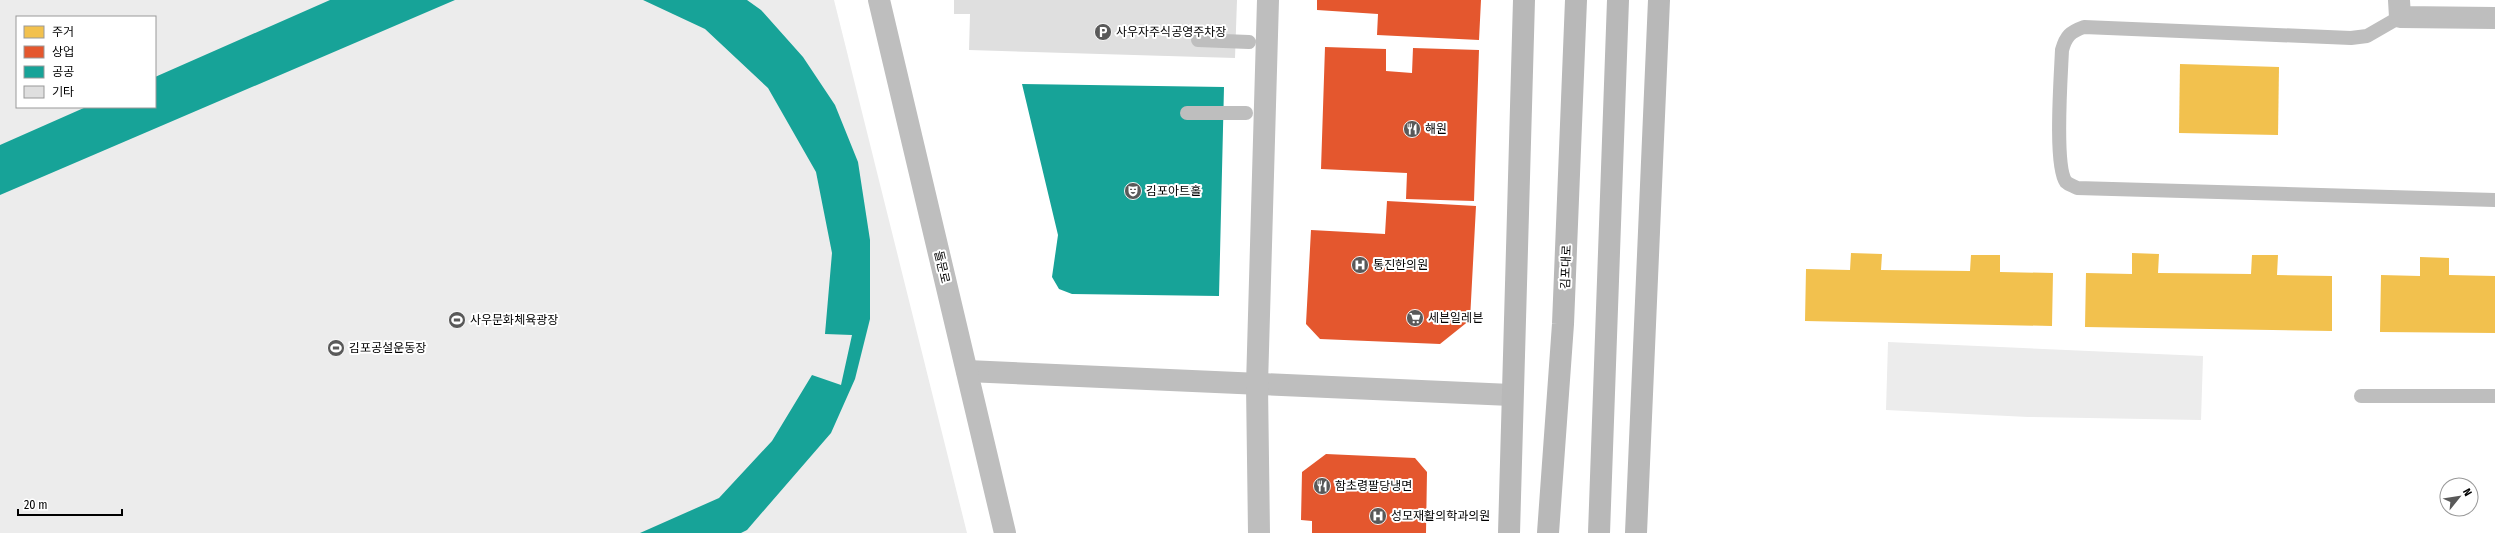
<svg xmlns="http://www.w3.org/2000/svg" width="2495" height="533" font-family="'Fira Sans Condensed','Noto Sans KR',sans-serif">
<style>
.green{fill:#ececec;fill-rule:evenodd}
.homes{fill:#f2c14e}
.shops{fill:#e4572e}
.public{fill:#17a398}
.building{fill:#dfdfdf}
.lines{fill:none;stroke-linecap:round;stroke-linejoin:round}
.service{stroke:#bebebe;stroke-width:14}
.minor{stroke:#bebebe;stroke-width:22}
.tertiary{stroke:#bebebe;stroke-width:22}
.secondary{stroke:#b8b8b8;stroke-width:22}
.labels{text-anchor:middle;dominant-baseline:central;stroke-width:4;stroke-linejoin:round;paint-order:stroke}
.poi-label{font-size:12px;fill:#000;stroke:#fff;text-anchor:start}
.street-label{font-size:12px;fill:#000;stroke:#fff}
</style>
<rect width="100%" height="100%" fill="#fff"/>
<g class="green">
<path d="M0,0H834L967,533H0ZM17,17H155V107H17Z"/>
<polygon points="1888,342 2203,356 2201,420 2028,417 1886,410"/>
</g>
<g class="homes">
<polygon points="2180,64 2279,67 2278,135 2179,133"/>
<polygon points="1851,253 1882,254 1881,270 1970,271 1971,255 2000,255 2000,272 2053,273 2052,326 1805,321 1806,269 1850,270"/>
<polygon points="2132,253 2159,254 2158,273 2251,274 2252,255 2278,255 2277,275 2332,276 2332,331 2085,327 2086,273 2132,274"/>
<polygon points="2420,257 2449,258 2449,275 2495,276 2495,333 2380,332 2381,275 2420,276"/>
</g>
<g class="shops">
<polygon points="1317,0 1481,0 1479,40 1377,35 1378,14 1317,10"/>
<polygon points="1325,47 1386,49 1386,71 1412,73 1413,48 1479,50 1474,201 1406,199 1407,173 1321,169"/>
<polygon points="1387,201 1476,206 1470,320 1440,344 1320,339 1306,324 1311,230 1385,234"/>
<polygon points="1326,454 1415,458 1427,472 1426,533 1312,533 1312,521 1301,520 1302,472"/>
</g>
<g class="public">
<polygon points="330,0 455,0 0,195 0,145 86,107 155,107 155,77"/>
<polygon points="643,0 747,0 761,10 803,57 835,105 858,162 870,240 870,319 855,379 831,433 747,530 741,533 640,533 719,498 772,441 812,375 841,385 852,335 825,334 832,253 816,172 768,88 705,29"/>
<polygon points="1022,84 1224,87 1219,296 1072,294 1059,289 1052,277 1058,235"/>
</g>
<polygon class="building" points="954,0 1237,0 1235,58 969,50 970,14 954,14"/>
<g class="lines">
<g class="service">
<path d="M2400,17L2367,36L2351,38L2084,27C2070,32 2066,36 2062,50C2061,75 2054,166 2066,182C2069,185 2074,186 2077,188L2495,200"/>
<polyline points="1198,40 1249,42"/>
<polyline points="1187,113 1246,113"/>
<polyline points="2361,396 2495,396"/>
</g>
<g class="minor">
<polyline points="2399,0 2400,17 2495,18"/>
<polyline points="967,371 1511,395"/>
<polyline points="1259,533 1257,385 1268,0"/>
</g>
<polyline class="tertiary" points="879,0 1005,533"/>
<g class="secondary">
<polyline points="1509,533 1524,0"/>
<polyline points="1548,533 1563,324 1576,0"/>
<polyline points="1599,533 1618,0"/>
<polyline points="1636,533 1659,0"/>
</g>
</g>
<defs>
<g id="parking-disc" transform="scale(0.9)"><circle r="9.5" fill="#595959" stroke="#fff"/><path d="M-3.5-5.5H1a3.5 3.5 0 0 1 0 7H-1V5.5H-3.5ZM-1-3.4V-.6H.8a1.4 1.4 0 0 0 0-2.8Z" fill="#fff"/></g>
<g id="restaurant-disc" transform="scale(0.9)"><circle r="9.5" fill="#595959" stroke="#fff"/><path d="M-5-6h1v4h1v-4h1v4h1v-4h1v5L-1.5 .5V6h-2V.5L-5-1ZM5-6V6H3V1.5H1.5Q1.5-4 5-6Z" fill="#fff"/></g>
<g id="theatre-disc" transform="scale(0.9)"><circle r="9.5" fill="#595959" stroke="#fff"/><path d="M-5-5.5Q0-4 5-5.5V0Q5 5 0 6Q-5 5-5 0ZM-3.3-2.5H-1v1.5H-3.3ZM1-2.5H3.3v1.5H1ZM-2.8 1Q0 5.5 2.8 1Z" fill="#fff"/></g>
<g id="hospital-disc" transform="scale(0.9)"><circle r="9.5" fill="#595959" stroke="#fff"/><path d="M-5-5h3v3.5h4V-5h3V5h-3V1.5h-4V5h-3Z" fill="#fff"/></g>
<g id="supermarket-disc" transform="scale(0.9)"><circle r="9.5" fill="#595959" stroke="#fff"/><path d="M-6-5.5h2.5l.6 2H6L4.5 2H-2.5L-4.4-4H-6ZM-1.5 3.2a1.3 1.3 0 1 0 .1 0ZM3 3.2a1.3 1.3 0 1 0 .1 0Z" fill="#fff"/></g>
<g id="stadium-disc" transform="scale(0.9)"><circle r="9.5" fill="#595959" stroke="#fff"/><path d="M0-5a6.5 5 0 1 0 0 10a6.5 5 0 1 0 0-10ZM-3.5-1.8h7v3.6h-7Z" fill="#fff"/></g>
</defs>
<g fill-rule="evenodd">
<use href="#parking-disc" x="1103" y="32"/>
<use href="#restaurant-disc" x="1412" y="129"/>
<use href="#theatre-disc" x="1133" y="191"/>
<use href="#hospital-disc" x="1360" y="265"/>
<use href="#supermarket-disc" x="1415" y="318"/>
<use href="#stadium-disc" x="457" y="320"/>
<use href="#stadium-disc" x="336" y="348"/>
<use href="#restaurant-disc" x="1322" y="486"/>
<use href="#hospital-disc" x="1378" y="516"/>
</g>
<g class="labels">
<g class="poi-label">
<text x="1116" y="32">사우자주식공영주차장</text>
<text x="1425" y="129">해원</text>
<text x="1146" y="191">김포아트홀</text>
<text x="1373" y="265">통진한의원</text>
<text x="1428" y="318">세븐일레븐</text>
<text x="470" y="320">사우문화체육광장</text>
<text x="349" y="348">김포공설운동장</text>
<text x="1335" y="486">함초령팔당냉면</text>
<text x="1391" y="516">성모재활의학과의원</text>
</g>
<g class="street-label">
<text transform="translate(942 267) rotate(77)">돌문로</text>
<text transform="translate(1566 267) rotate(-88)">김포대로</text>
</g>
</g>
<rect x="16" y="16" width="140" height="92" fill="#ffffff" stroke="#999999"/>
<rect x="24" y="26" width="20" height="12" fill="#f2c14e" stroke="#999999"/>
<text x="52" y="36" font-size="12" fill="#000000">주거</text>
<rect x="24" y="46" width="20" height="12" fill="#e4572e" stroke="#999999"/>
<text x="52" y="56" font-size="12" fill="#000000">상업</text>
<rect x="24" y="66" width="20" height="12" fill="#17a398" stroke="#999999"/>
<text x="52" y="76" font-size="12" fill="#000000">공공</text>
<rect x="24" y="86" width="20" height="12" fill="#dfdfdf" stroke="#999999"/>
<text x="52" y="96" font-size="12" fill="#000000">기타</text>
<g transform="translate(2459 497) rotate(60)"><circle r="19" fill="#ffffff" stroke="#999999"/>
<path d="M0-3L7 15L0 10L-7 15Z" fill="#595959"/>
<text y="-6" font-size="11" font-weight="bold" text-anchor="middle" fill="#000000">N</text>
</g>
<path d="M18 509v6h104v-6" fill="none" stroke="#000000" stroke-width="2"/>
<text x="24" y="509" font-size="12" fill="#000000" stroke="#ffffff" stroke-width="3" paint-order="stroke">20 m</text>
</svg>
